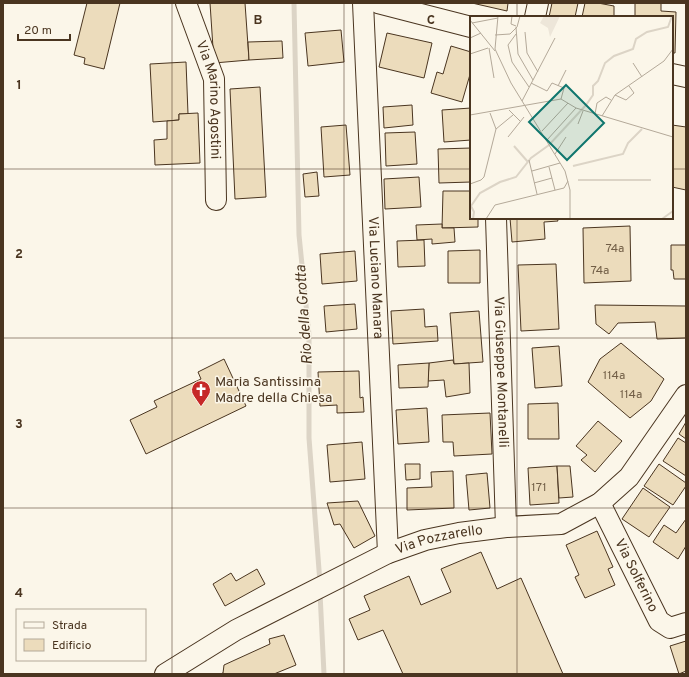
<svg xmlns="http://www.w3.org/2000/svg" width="689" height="677" font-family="Overpass,sans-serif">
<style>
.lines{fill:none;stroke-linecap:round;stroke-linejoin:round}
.stream{stroke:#dcd4c6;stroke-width:5}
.building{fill:#ecdcbc;stroke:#4a3520}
.minor-casing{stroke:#4a3520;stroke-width:22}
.minor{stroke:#fbf6e9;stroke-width:20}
.grid{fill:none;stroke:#4a3520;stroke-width:1;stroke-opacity:0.55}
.labels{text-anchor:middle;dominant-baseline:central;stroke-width:3;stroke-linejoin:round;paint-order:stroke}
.number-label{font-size:12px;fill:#725f47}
.street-label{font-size:14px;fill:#4a3520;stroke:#fbf6e9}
.poi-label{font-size:14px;fill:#4a3520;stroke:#fbf6e9;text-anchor:start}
.water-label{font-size:15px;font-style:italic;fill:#4a3520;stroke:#fbf6e9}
.inset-river{fill:none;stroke:#dcd4c6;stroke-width:2}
.inset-road{fill:none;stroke:#b4a999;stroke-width:1}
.view{fill:#0f766e;fill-opacity:0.15;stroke:#0f766e;stroke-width:2}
.inset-edge{fill:none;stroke:#4a3520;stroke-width:2}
.grid-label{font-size:13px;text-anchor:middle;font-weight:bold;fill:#4a3520;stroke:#fbf6e9;stroke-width:3;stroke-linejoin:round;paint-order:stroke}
</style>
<rect width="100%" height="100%" fill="#fbf6e9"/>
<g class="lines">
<g class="stream">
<polyline points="294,3 299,235 309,335 309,438 320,583"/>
<polyline points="320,593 324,674"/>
</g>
</g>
<g class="building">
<polygon points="87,3 120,3 104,69 84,64 85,58 74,55"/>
<polygon points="210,3 245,3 249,60 214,63"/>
<polygon points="472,3 508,3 507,11"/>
<polygon points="552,3 578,3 575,17 549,17"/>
<polygon points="585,3 598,3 614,6 614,17 582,17"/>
<polygon points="635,3 661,3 661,11 676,12 675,53 672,53 672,17 635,17"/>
<polygon points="341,30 344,62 308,66 305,33"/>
<polygon points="387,33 432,43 424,78 379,67"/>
<polygon points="282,41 283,58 249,60 248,42"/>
<polygon points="451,46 471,52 471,71 462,102 431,93 437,72 443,74"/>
<polygon points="186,62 188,114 179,114 179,120 153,122 150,64"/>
<polygon points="260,87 266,197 235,199 230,89"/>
<polygon points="412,105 413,125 384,128 383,107"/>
<polygon points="471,108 471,140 444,142 442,110"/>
<polygon points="198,113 200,163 155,165 154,140 167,139 167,121 179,120 179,114"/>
<polygon points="346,125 350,175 324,177 321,127"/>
<polygon points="672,125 686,127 686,190 672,187"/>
<polygon points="415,132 417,164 386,166 385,133"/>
<polygon points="471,148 471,182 439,183 438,149"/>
<polygon points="317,172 319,196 305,197 303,174"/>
<polygon points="419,177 421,207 385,209 384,179"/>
<polygon points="443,191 471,191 471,218 478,218 478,227 442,228"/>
<polygon points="510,218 557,218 558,221 544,222 545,239 512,242"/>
<polygon points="442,224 442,228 454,228 455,242 432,244 432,239 417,240 416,225"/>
<polygon points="630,226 631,281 584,283 583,228"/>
<polygon points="424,240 425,266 398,267 397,241"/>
<polygon points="671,245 686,245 686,279 674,279 673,270 671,270"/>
<polygon points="480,250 480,283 448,283 448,251"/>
<polygon points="355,251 357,281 322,284 320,254"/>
<polygon points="556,264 559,329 521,331 518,265"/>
<polygon points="355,304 357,329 326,332 324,306"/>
<polygon points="595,305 686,306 686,338 657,339 655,322 618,323 609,334 596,324"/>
<polygon points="424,309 425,327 437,326 438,341 393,344 391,311"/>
<polygon points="479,311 483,362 454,364 450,313"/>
<polygon points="621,343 664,379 651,401 630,418 588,382 600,359"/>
<polygon points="559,346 562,386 535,388 532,348"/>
<polygon points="224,359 246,406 146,454 130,420 157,407 154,401 201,379 198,372"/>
<polygon points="453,360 454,364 469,363 470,393 446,397 444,380 428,381 429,363"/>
<polygon points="429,363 428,387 399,388 398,365"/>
<polygon points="359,371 360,398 363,397 364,412 337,413 337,405 320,406 318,372"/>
<polygon points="558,403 559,439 528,439 528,404"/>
<polygon points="427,408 429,442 398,444 396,410"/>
<polygon points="490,413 492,454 454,456 453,442 443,442 442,415"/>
<polygon points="598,421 622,441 595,472 581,460 587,455 576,446"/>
<polygon points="686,422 686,439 679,434"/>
<polygon points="678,438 686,443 686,476 663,461"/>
<polygon points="362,442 365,479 330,482 327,445"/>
<polygon points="405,464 420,464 420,479 406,480"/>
<polygon points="659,464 686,483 686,486 673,505 644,486"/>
<polygon points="557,466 559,503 530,505 528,468"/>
<polygon points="557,466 570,466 573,497 559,498"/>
<polygon points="453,471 454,508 407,510 407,488 432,487 431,472"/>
<polygon points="487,473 490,508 469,510 466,475"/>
<polygon points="643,488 670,507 649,537 622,519"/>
<polygon points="358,501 375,536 354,548 340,524 334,525 327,503"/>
<polygon points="686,519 686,546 678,559 653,542 664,525 676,533"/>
<polygon points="597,531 613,567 608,569 615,585 585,598 575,577 579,575 566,545"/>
<polygon points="481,552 497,589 521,578 563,674 403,674 383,630 358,640 349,619 370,610 364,596 409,576 421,605 451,592 441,569"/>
<polygon points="257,569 265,584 225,606 213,584 231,573 236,581"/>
<polygon points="284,635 296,665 274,674 220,674 223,673 224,665 270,644 269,639"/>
<polygon points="686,641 686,671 679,674 670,646"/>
</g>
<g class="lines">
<g class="minor-casing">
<g id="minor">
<path id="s1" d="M186,3L214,79L216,200"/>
<path id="s2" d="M363,3L388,553"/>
<polyline points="378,3 471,27"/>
<polyline points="535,17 538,3"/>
<polyline points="672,74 686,77"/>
<path id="s3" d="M496,218L506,527"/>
<path id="s4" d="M600,503L659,621L670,628L686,623"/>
<path id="s5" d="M165,674L236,630L388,553L425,540L459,533L506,527L561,524L600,503L629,477L686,395"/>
</g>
</g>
<use href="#minor" class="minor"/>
</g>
<path class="grid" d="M172,3V674M344,3V674M517,3V17M3,169H471M672,169H686M517,218V674M3,338H686M3,508H686"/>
<defs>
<g id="church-pin" transform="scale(1)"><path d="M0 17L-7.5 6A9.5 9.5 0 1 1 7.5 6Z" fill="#c62828" stroke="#fbf6e9"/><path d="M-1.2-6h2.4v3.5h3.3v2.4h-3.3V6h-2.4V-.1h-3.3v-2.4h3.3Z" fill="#fff"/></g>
</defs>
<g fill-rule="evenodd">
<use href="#church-pin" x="201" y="390"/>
</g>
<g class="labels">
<g class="number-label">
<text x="615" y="249">74a</text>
<text x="600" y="271">74a</text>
<text x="614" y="376">114a</text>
<text x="631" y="395">114a</text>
<text x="539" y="488">171</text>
</g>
<g class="street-label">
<text stroke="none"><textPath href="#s1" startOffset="101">Via Marino Agostini</textPath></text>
<text stroke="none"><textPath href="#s2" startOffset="275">Via Luciano Manara</textPath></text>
<text stroke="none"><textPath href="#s3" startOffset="154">Via Giuseppe Montanelli</textPath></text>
<text stroke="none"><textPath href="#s5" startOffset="307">Via Pozzarello</textPath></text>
<text stroke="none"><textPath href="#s4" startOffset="81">Via Solferino</textPath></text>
</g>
<g class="poi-label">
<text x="215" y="382">Maria Santissima<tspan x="215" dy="16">Madre della Chiesa</tspan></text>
</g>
<g class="water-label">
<text transform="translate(305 315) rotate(-94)">Rio della Grotta</text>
</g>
</g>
<g transform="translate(470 16)">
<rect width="203" height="203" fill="#fbf6e9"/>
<path d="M74,0H90L80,21L78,12L70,7Z" fill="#ede6d9"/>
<path class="inset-river" d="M44,130L58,146M103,150L153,138L158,127L172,113M108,164H181M3,203L4,196L1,190L10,177L30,166L46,161L61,142L79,129L116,89L123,79V70L128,65L135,47L144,40L163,33L166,23L177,16L198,11L202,0M192,203L203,195"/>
<path class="inset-road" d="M28,0L25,33L41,67L95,155L100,174V203M42,0L41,8L46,10M0,4L25,35M2,7L28,2M46,11L48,38L63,64M55,16L57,37L68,56M46,18L38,29L42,46L59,71M25,19L40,18L47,11L50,0M0,22L11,17M19,32L24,62M0,38L18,32M163,47L172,61M61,67L77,75L82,67L94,72L91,83M88,70L96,54M145,79L156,84L164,77L159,70M52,85L85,22M39,94L50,105M125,98L127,87L136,81L141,84M0,99L91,83L106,92L203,121M132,100L145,79L194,45L203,33M108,108L113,95M26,113L43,99M72,115L98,87M38,121L54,101M77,124L106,92M85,138L96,121M59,144L67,178M79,151L85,174M62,155L90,147M64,167L82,162M0,168L11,164L14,161L26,113L20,97M16,203L25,189L94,172L98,165"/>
<path class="view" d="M96,69L134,107L97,144L59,106Z"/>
<rect width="203" height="203" class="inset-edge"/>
</g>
<g class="grid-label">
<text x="258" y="24">B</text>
<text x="431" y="24">C</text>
<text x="19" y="89">1</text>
<text x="19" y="258">2</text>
<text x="19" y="428">3</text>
<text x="19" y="597">4</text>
</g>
<rect width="689" height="677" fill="none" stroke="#4a3520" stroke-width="8"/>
<rect x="16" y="609" width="130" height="52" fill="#fbf6e9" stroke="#b4a999"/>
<rect x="24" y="622" width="20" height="6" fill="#fbf6e9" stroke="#b4a999"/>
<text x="52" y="629" font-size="12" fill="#4a3520">Strada</text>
<rect x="24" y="639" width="20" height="12" fill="#ecdcbc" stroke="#b4a999"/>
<text x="52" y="649" font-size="12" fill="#4a3520">Edificio</text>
<path d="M18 34v6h52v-6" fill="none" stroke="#4a3520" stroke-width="2"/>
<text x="24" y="34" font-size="12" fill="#4a3520" stroke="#fbf6e9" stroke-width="3" paint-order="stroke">20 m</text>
</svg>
